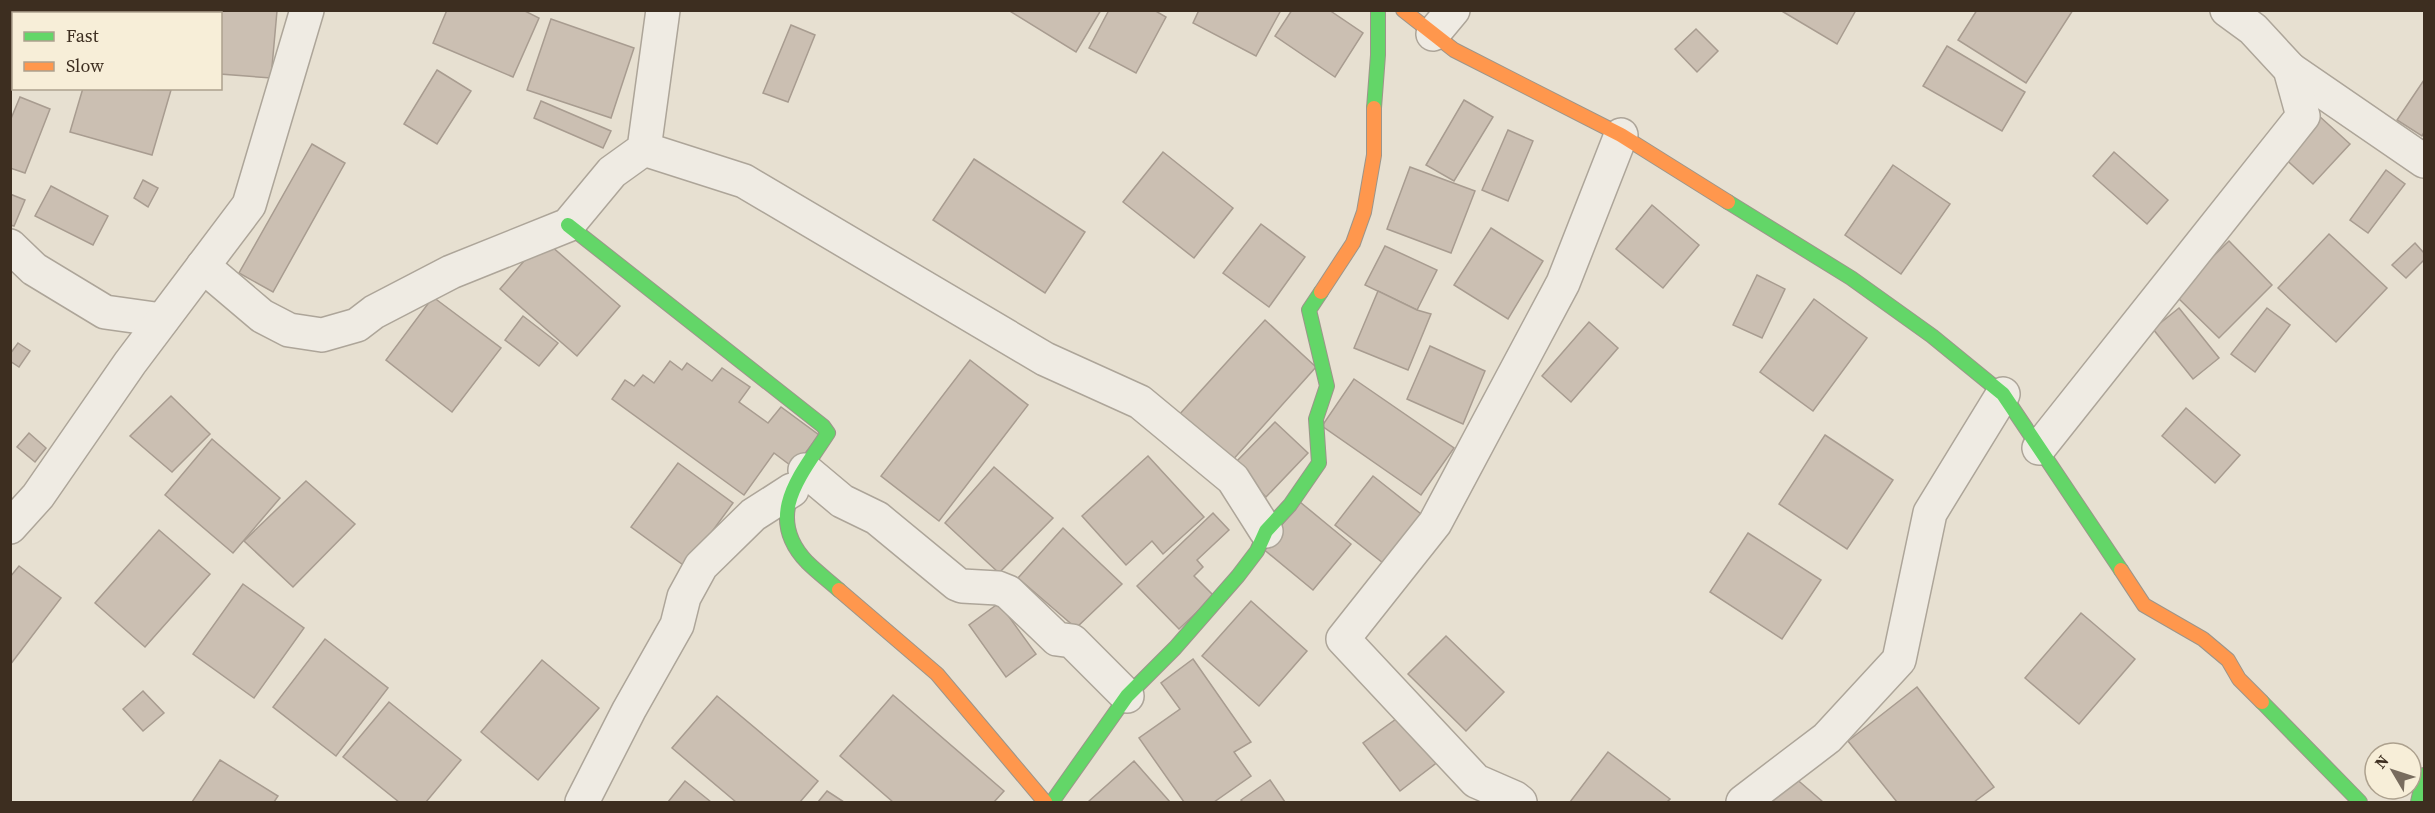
<svg xmlns="http://www.w3.org/2000/svg" width="2435" height="813" font-family="'Source Serif 4',serif">
<style>
.building{fill:#cbbfb2;stroke:#a89c90;stroke-width:1.5}
.lines{fill:none;stroke-linecap:round;stroke-linejoin:round}
.street-casing{stroke:#ada599;stroke-width:36}
.fast-casing{stroke:#9c958a;stroke-width:16}
.slow-casing{stroke:#9c958a;stroke-width:16}
.street{stroke:#efebe3;stroke-width:33}
.fast{stroke:#63d668;stroke-width:14}
.slow{stroke:#ff974d;stroke-width:14}
</style>
<rect width="100%" height="100%" fill="#e7e0d1"/>
<g class="building">
<polygon points="20,10 86,10 85,14 19,14"/>
<polygon points="188,10 277,11 271,78 220,74 220,14 187,14"/>
<polygon points="447,10 523,10 539,18 513,77 433,43"/>
<polygon points="1008,10 1101,10 1076,52"/>
<polygon points="1109,10 1154,10 1166,17 1136,73 1089,48"/>
<polygon points="1199,10 1281,10 1256,56 1193,23"/>
<polygon points="1292,10 1329,10 1363,33 1335,77 1275,36"/>
<polygon points="1780,10 1856,10 1837,44"/>
<polygon points="1977,10 2073,10 2026,83 1958,40"/>
<polygon points="551,19 634,48 611,118 527,90"/>
<polygon points="791,25 815,35 788,102 763,93"/>
<polygon points="1696,29 1718,51 1697,72 1675,49"/>
<polygon points="1947,46 2025,92 2002,131 1923,86"/>
<polygon points="437,70 471,91 437,144 404,124"/>
<polygon points="2424,80 2424,132 2422,136 2397,120"/>
<polygon points="83,88 171,90 152,155 70,132"/>
<polygon points="20,97 50,109 25,173 10,168 10,121"/>
<polygon points="1464,100 1493,117 1454,181 1426,165"/>
<polygon points="541,101 611,131 603,148 534,118"/>
<polygon points="2318,115 2350,144 2313,184 2281,155"/>
<polygon points="1508,130 1533,141 1508,201 1482,190"/>
<polygon points="312,144 345,163 273,292 239,273"/>
<polygon points="1163,152 1233,208 1194,258 1123,202"/>
<polygon points="2114,152 2168,200 2147,224 2093,176"/>
<polygon points="974,159 1085,232 1045,293 933,220"/>
<polygon points="1893,165 1950,204 1901,274 1845,235"/>
<polygon points="1410,167 1475,191 1451,253 1387,229"/>
<polygon points="2386,170 2405,184 2368,233 2350,220"/>
<polygon points="143,180 158,188 148,207 134,198"/>
<polygon points="51,186 108,216 93,245 35,216"/>
<polygon points="10,194 25,200 14,226 10,225"/>
<polygon points="1652,205 1699,245 1663,288 1616,249"/>
<polygon points="1261,224 1305,257 1269,307 1223,273"/>
<polygon points="1491,228 1543,261 1508,319 1454,285"/>
<polygon points="2329,234 2387,288 2336,342 2278,288"/>
<polygon points="543,239 620,306 577,356 500,289"/>
<polygon points="2229,241 2272,285 2219,338 2174,294"/>
<polygon points="2415,243 2424,253 2424,260 2406,278 2392,265"/>
<polygon points="1385,246 1437,270 1417,310 1365,285"/>
<polygon points="1757,275 1785,289 1762,338 1733,325"/>
<polygon points="1378,291 1417,310 1431,314 1408,370 1354,348"/>
<polygon points="433,297 501,348 452,412 386,360"/>
<polygon points="1814,299 1867,338 1813,411 1760,372"/>
<polygon points="2179,308 2219,358 2193,379 2153,329"/>
<polygon points="2267,308 2290,325 2255,372 2231,354"/>
<polygon points="523,316 558,343 539,366 505,340"/>
<polygon points="1265,320 1316,367 1230,463 1178,416"/>
<polygon points="1589,322 1618,348 1571,402 1542,376"/>
<polygon points="18,343 30,351 19,367 10,361 10,354"/>
<polygon points="1430,346 1485,371 1463,424 1407,399"/>
<polygon points="970,360 1028,405 939,521 881,476"/>
<polygon points="670,361 682,370 687,363 712,381 722,368 750,387 739,402 768,423 781,407 819,435 794,468 774,453 744,495 612,399 625,380 634,386 643,375 654,383"/>
<polygon points="1354,379 1454,448 1421,495 1322,426"/>
<polygon points="171,396 210,434 172,472 130,436"/>
<polygon points="2186,408 2240,455 2215,483 2162,436"/>
<polygon points="1275,422 1308,453 1266,497 1234,464"/>
<polygon points="29,433 46,448 35,462 17,447"/>
<polygon points="1825,435 1893,480 1847,549 1779,504"/>
<polygon points="212,439 280,498 233,553 165,495"/>
<polygon points="1148,456 1204,517 1163,554 1152,541 1126,565 1082,516"/>
<polygon points="678,463 733,503 686,567 631,527"/>
<polygon points="994,467 1053,518 999,573 945,523"/>
<polygon points="1373,476 1421,514 1383,563 1335,525"/>
<polygon points="306,481 355,524 293,587 244,541"/>
<polygon points="1300,502 1351,544 1313,590 1262,548"/>
<polygon points="1213,513 1229,530 1197,560 1203,567 1194,576 1214,596 1179,629 1137,586"/>
<polygon points="1063,528 1122,584 1076,628 1018,578"/>
<polygon points="159,530 210,574 145,647 95,603"/>
<polygon points="1748,533 1821,580 1782,639 1710,592"/>
<polygon points="19,566 61,598 10,665 10,577"/>
<polygon points="243,584 304,628 254,698 193,654"/>
<polygon points="1251,601 1307,651 1259,706 1202,656"/>
<polygon points="999,603 1036,654 1006,677 969,625"/>
<polygon points="2081,613 2135,659 2079,724 2025,678"/>
<polygon points="1446,636 1504,692 1466,731 1408,674"/>
<polygon points="325,639 388,688 336,756 273,707"/>
<polygon points="1193,659 1251,742 1234,752 1251,776 1214,802 1184,802 1139,738 1180,709 1161,683"/>
<polygon points="542,660 599,708 538,780 481,732"/>
<polygon points="1917,687 1994,787 1974,802 1897,802 1848,741"/>
<polygon points="143,691 164,713 143,731 123,709"/>
<polygon points="893,695 1004,791 994,802 893,802 840,756"/>
<polygon points="717,696 818,781 800,802 736,802 672,748"/>
<polygon points="389,702 461,760 426,802 399,802 343,757"/>
<polygon points="1403,714 1439,761 1400,791 1363,743"/>
<polygon points="1608,752 1670,799 1667,802 1570,802"/>
<polygon points="220,760 278,796 274,802 192,802"/>
<polygon points="1134,761 1170,802 1088,802"/>
<polygon points="1786,770 1823,802 1758,802"/>
<polygon points="1270,780 1285,802 1243,802 1241,800"/>
<polygon points="685,781 711,802 668,802"/>
<polygon points="827,791 844,802 818,802"/>
</g>
<g class="lines">
<g class="street-casing">
<g id="street">
<polyline points="1433,34 1453,10"/>
<polyline points="2290,69 2424,161"/>
<polyline points="644,149 744,181 1045,359 1140,402 1233,479 1266,531"/>
<polyline points="10,246 34,269 105,312 162,320"/>
<polyline points="203,266 262,316 289,330 322,335 357,325 374,312 451,272 568,225 612,172 644,149 663,10"/>
<polyline points="2039,448 2303,116 2290,69 2253,29 2227,10"/>
<polyline points="805,470 842,501 877,518 957,584 962,586 998,588 1008,592 1057,639 1072,641 1127,696"/>
<polyline points="10,527 38,496 130,363 249,205 307,10"/>
<polyline points="582,802 629,710 677,625 684,597 701,566 753,515 792,490"/>
<polyline points="1520,802 1515,798 1476,781 1343,639 1435,523 1563,283 1621,135"/>
<polyline points="1743,802 1827,738 1899,660 1930,513 2003,394"/>
</g>
</g>
<g class="fast-casing">
<g id="fast">
<polyline points="1374,108 1378,55 1378,10"/>
<polyline points="1728,202 1851,278 1932,336 2003,394 2121,570"/>
<path d="M568,225L823,426L828,433C801,475 763,516 807,562C817,572 829,581 839,590"/>
<polyline points="2262,702 2360,802"/>
<polyline points="1052,802 1127,696 1175,648 1238,576 1257,551 1266,531 1290,505 1319,463 1316,419 1327,386 1309,310 1321,292"/>
<polyline points="2418,802 2424,775"/>
</g>
</g>
<g class="slow-casing">
<g id="slow">
<polyline points="1403,10 1454,50 1621,135 1728,202"/>
<polyline points="1321,292 1353,243 1364,212 1374,155 1374,108"/>
<polyline points="2121,570 2144,605 2203,639 2228,660 2239,679 2262,702"/>
<polyline points="839,590 937,674 1045,802"/>
</g>
</g>
<use href="#street" class="street"/>
<use href="#fast" class="fast"/>
<use href="#slow" class="slow"/>
</g>
<rect width="2435" height="813" fill="none" stroke="#3d2e20" stroke-width="24"/>
<rect x="12" y="12" width="210" height="78" fill="#f7eed8" stroke="#ada18e" stroke-width="1.5"/>
<rect x="24" y="32" width="30" height="9" fill="#63d668" stroke="#ada18e" stroke-width="1.5"/>
<text x="66" y="42" font-size="18" fill="#3d2e20">Fast</text>
<rect x="24" y="62" width="30" height="9" fill="#ff974d" stroke="#ada18e" stroke-width="1.5"/>
<text x="66" y="72" font-size="18" fill="#3d2e20">Slow</text>
<g transform="translate(2393 771) rotate(309)"><circle r="28" fill="#f7eed8" stroke="#ada18e" stroke-width="1.5"/>
<path d="M0-4.5L10 22L0 15L-10 22Z" fill="#786c5e"/>
<text y="-9" font-size="16" font-weight="bold" text-anchor="middle" fill="#3d2e20">N</text>
</g>
</svg>
